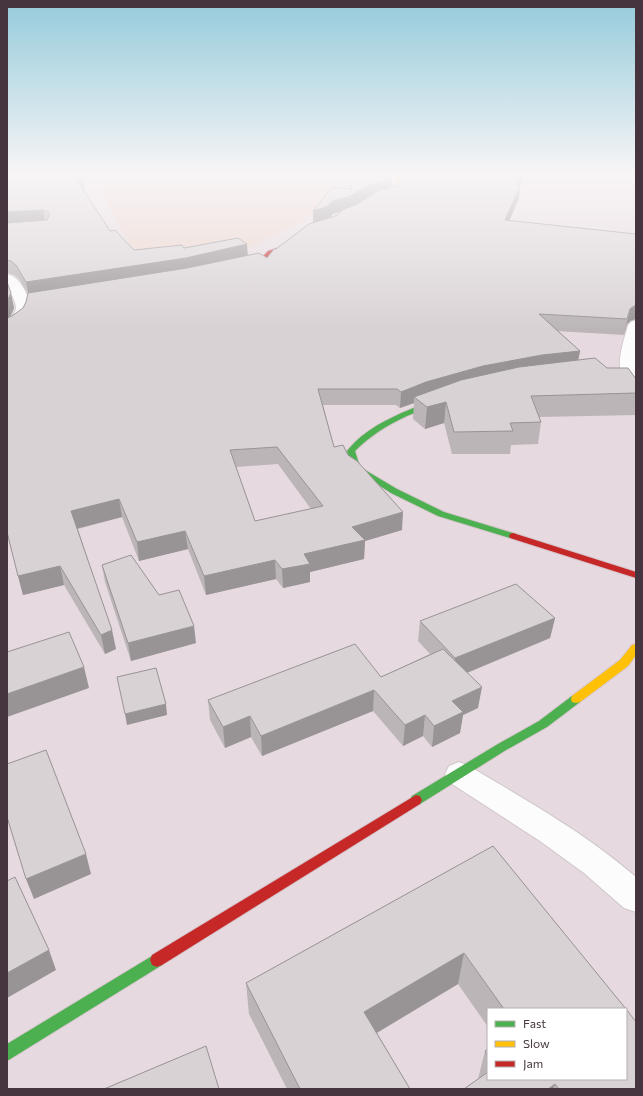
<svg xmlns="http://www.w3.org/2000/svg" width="643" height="1096" font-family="Commissioner,sans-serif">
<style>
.residential{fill:#e6d9df;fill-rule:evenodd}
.green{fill:#ebd2ca}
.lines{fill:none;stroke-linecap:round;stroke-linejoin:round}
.street-casing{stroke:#cec7ca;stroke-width:2}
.fast-casing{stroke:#d5c6cc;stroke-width:2}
.slow-casing{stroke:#d5c6cc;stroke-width:2}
.jam-casing{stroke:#d5c6cc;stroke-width:2}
.street{fill:#fdfcfc;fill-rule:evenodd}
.fast{fill:#4caf50;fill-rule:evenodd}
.slow{fill:#ffc107;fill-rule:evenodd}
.jam{fill:#c62828;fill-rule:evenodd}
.wall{fill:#bbb5b7;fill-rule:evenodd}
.shaded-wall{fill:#989395}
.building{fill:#d9d2d5;stroke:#989395;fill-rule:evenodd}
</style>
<rect width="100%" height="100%" fill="#f0e9ec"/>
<path class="residential" d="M7,176H636V1089H7ZM488,1009H626V1079H488Z"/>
<polygon class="green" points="92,176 348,176 304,221 244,250 140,262"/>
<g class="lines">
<g class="street-casing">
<g id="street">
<path d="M7,274C16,276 21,283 25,291C35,310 29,327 7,333V321C25,308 11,299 7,284C6,281 7,277 7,274Z"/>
<path d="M636,320V394L630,393C613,368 621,351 628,325L631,322Z"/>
<path d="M459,762L469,766C526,800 585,833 636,877V912L624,908L584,873L540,841L449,782L445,774L449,766Z"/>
</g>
</g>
<g class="fast-casing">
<g id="fast">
<path d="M438,398H444L445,400C435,408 418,411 407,416C387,425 370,436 355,451L360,467L397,489L444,512L516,534L517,536L516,538H510L438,516L391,493L352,468L347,451C369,423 407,411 438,398Z"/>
<polygon points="576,695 580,696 581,699 580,702 547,727 506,750 420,804 416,805 412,804 410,800 412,796 498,744 539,721 572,696"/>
<polygon points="157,953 162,955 164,960 162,965 7,1061 7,1044"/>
</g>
</g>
<g class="slow-casing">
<g id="slow">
<polygon points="396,176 400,176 400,185 393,196 373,200 373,198 389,194 396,185"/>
<polygon points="636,644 636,655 628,666 580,702 576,703 572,702 571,699 572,696 620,660 632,645"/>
</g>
</g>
<g class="jam-casing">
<g id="jam">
<polygon points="296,237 301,238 292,246 272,253 265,260 238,268 235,266 261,258 268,251 288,244"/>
<polygon points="513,533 636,572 636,578 510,538 509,536 510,534"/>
<polygon points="416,795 420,796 422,800 420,804 162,965 157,967 152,965 150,960 152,955"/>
</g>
</g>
<use href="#street" class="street"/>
<use href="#fast" class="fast"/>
<use href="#slow" class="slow"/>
<use href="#jam" class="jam"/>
</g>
<g class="wall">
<path d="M7,176L83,179L85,191H84L110,231L134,250L184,248L248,255L267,258L276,249L313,223V211L351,189L352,176H392V184L389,188L397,186L403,176H525L519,186V198L509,221L630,321L627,324L624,335L557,331L580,351L578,360L607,368L636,379V415L539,417L541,422L538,444L511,445L510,454H452L444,423L425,429L413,419L414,403L400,408L396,405H323L334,447L348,455L402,530L365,541L364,559L310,572V582L283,588L276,579L206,595L188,549L139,561L122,517L78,529L116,649L105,654L64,585L23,595L18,576L7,282L14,308L11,315L9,317L12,316L23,308L26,302L28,294L19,279L14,275L7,273ZM340,211L338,215L329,217L333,214ZM278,464L311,509L255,521L236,467Z"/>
<polygon points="102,565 159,595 196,643 131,661 105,582"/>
<polygon points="555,618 550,638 467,673 478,708 463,715 460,733 432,747 423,736 403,746 373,711 262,756 251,737 225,748 210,720 208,700 381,677 430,654 418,641 420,621"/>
<polygon points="493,846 626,1009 488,1009 488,1027 458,984 377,1033 410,1089 287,1089 249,1014 246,983"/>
<polygon points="488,1049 488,1079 636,1089 464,1089 478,1079 485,1051"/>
</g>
<g class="shaded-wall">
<polygon points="389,176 392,176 392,184 386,192 347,210 333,214 328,219 313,224 313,211 333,201 371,184"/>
<polygon points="520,176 525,176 513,197 515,185"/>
<polygon points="83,179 85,191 79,192 77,180"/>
<polygon points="520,186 519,198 504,233 505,220"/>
<polygon points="43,210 45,223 7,225 7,212"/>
<polygon points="247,244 248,258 29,297 26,282"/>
<polygon points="11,293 14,308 11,315 7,320 7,301"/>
<polygon points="636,305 636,319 630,321 627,324 624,335 630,309 634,306"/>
<polygon points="580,351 577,366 414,397 414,403 400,408 401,392 426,382 483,366 542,355"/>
<polygon points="446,402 444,423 425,429 427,407"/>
<polygon points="119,499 122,517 75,529 71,511"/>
<polygon points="403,512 402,530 365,541 364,559 310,572 310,582 283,588 282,569 304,554 352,527"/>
<polygon points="185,531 188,549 139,561 137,542"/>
<polygon points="275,560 276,579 206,595 204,576"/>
<polygon points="60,566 64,585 23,595 18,576"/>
<polygon points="555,618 550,638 452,679 455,658"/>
<polygon points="194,626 196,643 131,661 128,643"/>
<polygon points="112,630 116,649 105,654 101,635"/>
<polygon points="84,667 89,688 7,717 7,694"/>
<polygon points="482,687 478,708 463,715 460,733 432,747 434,726 452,701"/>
<polygon points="374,690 373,711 262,756 261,736"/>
<polygon points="166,704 167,715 127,725 125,714"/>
<polygon points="425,715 423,736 403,746 405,725"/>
<polygon points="250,716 251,737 225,748 223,727"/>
<polygon points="86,854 91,874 34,899 26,879"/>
<polygon points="49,950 56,970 7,998 7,973"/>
<polygon points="464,953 458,984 363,1041 364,1012"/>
<polygon points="555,1084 553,1089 548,1089"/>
</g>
<g class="building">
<polygon points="7,176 81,176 83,179 77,180 110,231 115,230 134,250 182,245 184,248 238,238 247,244 186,258 26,282 16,265 11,261 7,260 7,223 47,220 50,214 47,211 43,210 7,212"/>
<polygon points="352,176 389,176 387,180 371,184 348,197 333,201 328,206 313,211 332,187 351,189"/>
<path d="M403,176H520L515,185L520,186L505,220L636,234V305L634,306L630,309L627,319L539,314L580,351L542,355L483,366L426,382L401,392L397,389H318L334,447L343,445L348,455L357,461L403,512L352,527L365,540L304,554L310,564L282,569L275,560L204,576L185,531L137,542L119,499L71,511L112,630L101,635L60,566L18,576L7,532V318L12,316L23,308L26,302L28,293L187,268L259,253L267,258L274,249H276L309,224L338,215L342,210L357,204L380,190L397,186ZM277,447L323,506L255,521L230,450Z"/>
<polygon points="7,282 11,293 7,301"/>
<polygon points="595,358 607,368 628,368 636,379 636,393 531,396 541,422 510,423 513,431 454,432 446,402 427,407 414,397 461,380 519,367"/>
<polygon points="131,555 159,595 179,590 194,626 128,643 102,565"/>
<polygon points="516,584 555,618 455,658 420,621"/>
<polygon points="69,632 84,667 7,694 7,652"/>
<polygon points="355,644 381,677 443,649 482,687 452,701 463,712 434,726 425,715 405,725 374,690 261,736 250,716 223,727 208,700"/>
<polygon points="156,668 166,704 125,714 117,677"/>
<polygon points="46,750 86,854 26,879 7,817 7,764"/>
<polygon points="493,846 626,1009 504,1009 464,953 364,1012 410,1089 300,1089 246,983"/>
<polygon points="15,877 49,950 7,973 7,881"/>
<polygon points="626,1009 636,1022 636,1089 559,1089 555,1084 548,1089 464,1089 488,1072 488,1079 626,1079"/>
<polygon points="206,1046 219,1089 104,1089"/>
<polygon points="488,1049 488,1056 485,1051"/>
</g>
<linearGradient id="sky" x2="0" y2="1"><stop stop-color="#95cbdb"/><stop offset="0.53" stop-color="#f8f5f6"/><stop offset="1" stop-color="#f8f5f6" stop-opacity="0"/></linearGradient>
<rect width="643" height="330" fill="url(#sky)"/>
<rect width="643" height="1096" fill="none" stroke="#46353e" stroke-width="16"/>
<rect x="487" y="1008" width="140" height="72" fill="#ffffff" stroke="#b5aeb2"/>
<rect x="495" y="1021" width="20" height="6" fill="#4caf50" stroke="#b5aeb2"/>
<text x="523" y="1028" font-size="12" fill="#46353e">Fast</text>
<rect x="495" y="1041" width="20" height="6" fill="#ffc107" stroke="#b5aeb2"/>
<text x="523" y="1048" font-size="12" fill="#46353e">Slow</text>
<rect x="495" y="1061" width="20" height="6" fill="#c62828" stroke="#b5aeb2"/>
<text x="523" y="1068" font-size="12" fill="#46353e">Jam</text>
</svg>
